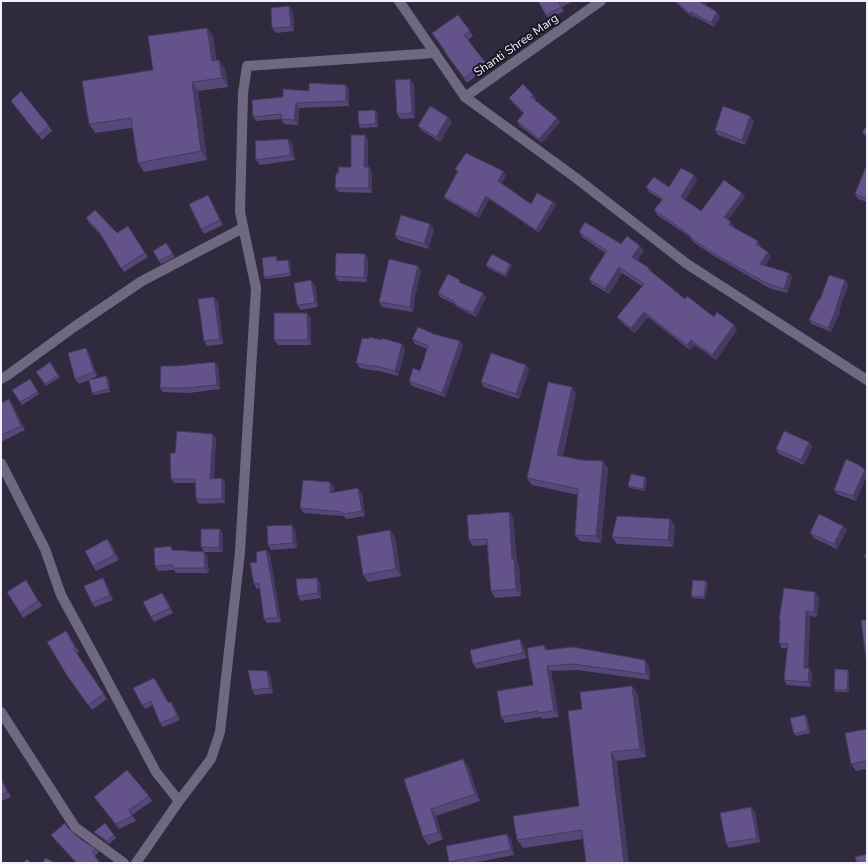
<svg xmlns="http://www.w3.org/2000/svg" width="868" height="864" font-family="'Nunito Sans',sans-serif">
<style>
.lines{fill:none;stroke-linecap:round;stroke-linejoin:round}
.minor{stroke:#6e6881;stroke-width:10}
.wall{fill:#554777}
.shaded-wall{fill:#453a61}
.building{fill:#63538a;stroke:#453a61}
.labels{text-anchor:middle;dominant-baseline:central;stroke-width:4;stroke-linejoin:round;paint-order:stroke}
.street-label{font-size:12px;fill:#f3f0fe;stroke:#17151e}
</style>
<rect width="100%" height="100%" fill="#302a3f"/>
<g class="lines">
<g class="minor">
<polyline points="399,1 465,97 576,178 687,264 867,380"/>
<polyline points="465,97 601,1"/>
<polyline points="1,379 8,375 74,327 142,281 243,228"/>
<polyline points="1,463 45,549 61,595 97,661 156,772 179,801"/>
<polyline points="1,712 75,827 124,863"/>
<polyline points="136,863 179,801 211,759 220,732 240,552 256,288 240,212 243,93 247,66 435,53"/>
</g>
</g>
<g class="wall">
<polygon points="538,1 574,1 562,7 564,11 549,19 546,15"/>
<polygon points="674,1 706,1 707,2 705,5 720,17 714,27 694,16 693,18"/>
<polygon points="293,11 294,31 276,33 272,28"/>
<polygon points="458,15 473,36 468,40 488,67 467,83 444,51 445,51"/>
<polygon points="213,36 216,60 225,69 228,87 198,91 207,160 144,172 138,163 132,128 95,133 89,124 153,70"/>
<polygon points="414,84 415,118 400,119 397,114"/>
<polygon points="349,89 349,106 299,108 298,125 284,124 281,119 256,121 253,117 283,97 309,91"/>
<polygon points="533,95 536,99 535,100 560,122 542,143 520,126 517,121 524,114 512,102 509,98"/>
<polygon points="11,101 49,126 52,131 42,140"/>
<polygon points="377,112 378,127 360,128 359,125"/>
<polygon points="750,116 754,121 745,145 718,135 715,130"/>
<polygon points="452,122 440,142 421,130 418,126"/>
<polygon points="867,126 867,138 862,132"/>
<polygon points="365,135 368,140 368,167 369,167 372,172 372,193 339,192 335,188 339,173 351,167"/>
<polygon points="292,143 295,160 260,165 256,160"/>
<polygon points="867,164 867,202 858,199 855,194"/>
<polygon points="455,169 503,171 506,175 501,184 531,204 553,202 556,205 539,233 489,199 479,218 447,200 444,197 458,172"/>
<polygon points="694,175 697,180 685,200 701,211 742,193 745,197 728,219 734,226 734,227 761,246 760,247 771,256 765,266 789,273 792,277 787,293 769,288 714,256 693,242 690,237 657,215 654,210 662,200 649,192 646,187 669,187"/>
<polygon points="208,195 211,200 223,225 204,234 201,229"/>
<polygon points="86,218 117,233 128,226 148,257 124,272 101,235 89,223"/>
<polygon points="434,229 428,249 398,240 395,235"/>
<polygon points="579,232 621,244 640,246 644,251 637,260 649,268 651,271 685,299 714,317 737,330 716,360 695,345 690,350 648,317 635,333 621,322 617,317 642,286 622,273 609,294 592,284 589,279 605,253 582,237"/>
<polygon points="166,243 175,257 161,264 153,251"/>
<polygon points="365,254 368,259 367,282 338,281 335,276"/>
<polygon points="276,256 277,258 278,261 288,260 290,262 291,276 266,279 264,277"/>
<polygon points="510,264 512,266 506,277 488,268 486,265"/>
<polygon points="421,271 415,296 413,312 382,307 379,302"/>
<polygon points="845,280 848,285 839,310 840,312 831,332 812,324 809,320 820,300"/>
<polygon points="463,284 483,293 486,297 476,317 457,307 455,304 440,297 438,293"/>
<polygon points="315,285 318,307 301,310 297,305"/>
<polygon points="214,297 218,302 223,344 207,346 204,341"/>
<polygon points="307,313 311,318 311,345 278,345 274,340"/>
<polygon points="369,339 382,340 402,344 405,349 398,376 375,370 375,371 360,368 356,363"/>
<polygon points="412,339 463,346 445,397 412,386 409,381 420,371 427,349 415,344"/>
<polygon points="86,348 89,353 97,376 89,380 108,378 110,392 94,395 92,393 89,380 79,384 75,379"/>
<polygon points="50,362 60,377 46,386 36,372"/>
<polygon points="526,365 529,370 519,399 484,387 481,382"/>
<polygon points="177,366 218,366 220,389 189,393 163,392 160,388"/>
<polygon points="30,379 39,394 22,405 12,390"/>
<polygon points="572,387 576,394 563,456 581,460 608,468 601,543 580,541 575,535 578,495 532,485 527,478"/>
<polygon points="9,399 12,404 25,430 1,442 1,403"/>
<polygon points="216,438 214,479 222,478 225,483 225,503 199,504 196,499 196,483 174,483 171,479 175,453"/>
<polygon points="809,442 812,447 804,465 779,454 776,449"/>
<polygon points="859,465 856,501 837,494 834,490"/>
<polygon points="647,479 645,491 630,488 628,486"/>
<polygon points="334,487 333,492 362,493 365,516 346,519 344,516 304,513 300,508"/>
<polygon points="509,512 513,518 517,562 519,565 521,596 495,598 491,591 487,545 473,546 469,540"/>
<polygon points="670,519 675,526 673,547 617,544 612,537"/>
<polygon points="843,526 847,530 837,549 814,538 810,533"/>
<polygon points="220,529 223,534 223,552 204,552 207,556 209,573 176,573 174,570 158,571 155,566 174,550 204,552 201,547"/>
<polygon points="295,529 297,548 271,550 268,545"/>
<polygon points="395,537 401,576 368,582 363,575"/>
<polygon points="107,539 111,544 119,560 96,571 93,566"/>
<polygon points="270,555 281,622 267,623 264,619 260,588 257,589 254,584 257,562"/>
<polygon points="103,578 106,583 113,600 95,607 92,603"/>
<polygon points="320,583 321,598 301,601 298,596"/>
<polygon points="708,583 705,599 693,598 691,596"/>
<polygon points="29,585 42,606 23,618 20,613"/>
<polygon points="162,593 166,598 173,613 154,622 151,617"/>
<polygon points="819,597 817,617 810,616 808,668 812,673 811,687 787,685 784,680 787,648 782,648 779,643 780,621 779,620"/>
<polygon points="66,631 79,652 76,653 107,699 92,710 66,674"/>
<polygon points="523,644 527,658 477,669 473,664"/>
<polygon points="544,645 547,650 649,666 650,680 577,670 551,671 559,717 542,719 541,717 505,723 501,717 533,685"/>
<polygon points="848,670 849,672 849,692 836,692 834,690"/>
<polygon points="267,671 270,675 273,693 255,695 252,690"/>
<polygon points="157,682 169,703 174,706 180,720 163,727 160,723 153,705 145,709 142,705"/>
<polygon points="632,686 638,695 646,757 617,761 583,839 523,848 517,840 579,806 582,709"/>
<polygon points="805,715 807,717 810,733 796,736 794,734"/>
<polygon points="867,729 867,769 856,771 851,764"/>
<polygon points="468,766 480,801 436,816 443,839 428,845 423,837 404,779"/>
<polygon points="1,777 11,797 1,801"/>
<polygon points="149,796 152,801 132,815 136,821 119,829 94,797"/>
<polygon points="755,812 760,842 729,848 726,843"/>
<polygon points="105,823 116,838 109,844 96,834 94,832"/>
<polygon points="68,828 82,840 96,849 99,852 95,856 100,863 76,863 54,839 51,835"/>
<polygon points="511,839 514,855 472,863 449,863 449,862"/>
</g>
<g class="shaded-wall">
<polygon points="702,1 706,1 707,2 704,7 700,2"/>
<polygon points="289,6 293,11 294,31 291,27"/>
<polygon points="691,12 694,16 693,18 690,14"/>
<polygon points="717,12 720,17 714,27 711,23"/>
<polygon points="207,28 213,36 218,70 212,61"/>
<polygon points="219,60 225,69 228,87 222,78"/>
<polygon points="410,79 414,84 415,118 412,113"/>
<polygon points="192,82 198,91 207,160 201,151"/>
<polygon points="346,85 349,89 349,106 346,101"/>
<polygon points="296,103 299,108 298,125 294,120"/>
<polygon points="375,110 377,112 378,127 376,124"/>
<polygon points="750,116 754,121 745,145 742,140"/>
<polygon points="448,117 452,122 440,142 436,137"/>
<polygon points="557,118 560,122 542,143 539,139"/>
<polygon points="365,135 368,140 368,172 364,167"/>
<polygon points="288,139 292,143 295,160 291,155"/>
<polygon points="369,167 372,172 372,193 369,188"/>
<polygon points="503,171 506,175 501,185 498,181"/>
<polygon points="694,175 697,180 684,202 681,197"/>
<polygon points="742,193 745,197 727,221 724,217"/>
<polygon points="208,195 211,200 223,225 220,220"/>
<polygon points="486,196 489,199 479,218 476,214"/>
<polygon points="553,202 556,205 539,233 536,230"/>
<polygon points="731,222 734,226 732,229 729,225"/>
<polygon points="430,224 434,229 428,249 424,244"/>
<polygon points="758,241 761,246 759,249 756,244"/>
<polygon points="640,246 644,251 636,262 632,257"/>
<polygon points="768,252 771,256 763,269 760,264"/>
<polygon points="365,254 368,259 367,282 364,278"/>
<polygon points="288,260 290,262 291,276 290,273"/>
<polygon points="510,264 512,266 506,277 505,275"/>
<polygon points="418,266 421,271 415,296 413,312 410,307 412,291"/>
<polygon points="619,267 622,273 609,294 605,289"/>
<polygon points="789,273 792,277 787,293 784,289"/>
<polygon points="311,280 315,285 318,307 315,303"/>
<polygon points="845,280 848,285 839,310 840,312 831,332 828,328"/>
<polygon points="483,293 486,297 476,317 473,313"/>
<polygon points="214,297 218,302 223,344 220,339"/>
<polygon points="644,312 648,317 635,333 631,328"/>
<polygon points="307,313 311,318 311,345 308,340"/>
<polygon points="734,325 737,330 716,360 712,355"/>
<polygon points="691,340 695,345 690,350 687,345"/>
<polygon points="460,341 463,346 445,397 442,393"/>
<polygon points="402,344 405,349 398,376 395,371"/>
<polygon points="86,348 89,353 97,376 94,372"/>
<polygon points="215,362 218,366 220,389 217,385"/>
<polygon points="526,365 529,370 519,399 516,394"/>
<polygon points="106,376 108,378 110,392 109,389"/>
<polygon points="572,387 576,394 561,462 557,455"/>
<polygon points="9,399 12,404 25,430 21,426"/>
<polygon points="213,434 216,438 213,483 210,479"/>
<polygon points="809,442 812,447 804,465 801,460"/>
<polygon points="603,461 608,468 601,543 596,536"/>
<polygon points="865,470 867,473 867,476 856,501 853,496"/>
<polygon points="645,477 647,479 645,491 643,489"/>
<polygon points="222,478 225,483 225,503 222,499"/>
<polygon points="330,482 334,487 333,498 330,493"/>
<polygon points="358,488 362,493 365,516 362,511"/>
<polygon points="509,512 513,518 517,562 519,565 521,596 516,589 512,559"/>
<polygon points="670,519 675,526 673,547 668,540"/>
<polygon points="292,525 295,529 297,548 293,543"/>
<polygon points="843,526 847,530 837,549 834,544"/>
<polygon points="220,529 223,534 223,552 219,548"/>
<polygon points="390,530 395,537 401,576 396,569"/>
<polygon points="107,539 111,544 119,560 115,555"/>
<polygon points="266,550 270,555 281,622 278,617"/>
<polygon points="204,552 207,556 209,573 205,568"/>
<polygon points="103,578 106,583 113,600 110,595"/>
<polygon points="317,578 320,583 321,598 318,593"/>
<polygon points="706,581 708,583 705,599 704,597"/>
<polygon points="815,592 819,597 817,617 814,612"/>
<polygon points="162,593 166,598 173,613 170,608"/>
<polygon points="806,611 810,616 808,673 804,668"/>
<polygon points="520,639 523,644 527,658 523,653"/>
<polygon points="645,660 649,666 650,680 646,674"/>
<polygon points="547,666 551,671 559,717 554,711"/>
<polygon points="809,668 812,673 811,687 808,682"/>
<polygon points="848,670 849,672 849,692 847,690"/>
<polygon points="267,671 270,675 273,693 270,688"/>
<polygon points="632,686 638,695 646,757 640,749"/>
<polygon points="171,702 174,706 180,720 177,716"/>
<polygon points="805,715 807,717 810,733 808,730"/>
<polygon points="611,752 617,761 629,863 624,863"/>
<polygon points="463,759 468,766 480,801 475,794"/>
<polygon points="1,777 11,797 7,792 1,779"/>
<polygon points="751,807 755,812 760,842 757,838"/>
<polygon points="431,809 436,816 443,839 438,832"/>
<polygon points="507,834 511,839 514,855 511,850"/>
</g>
<g class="building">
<polygon points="538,1 562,1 559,3 561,7 546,15"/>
<polygon points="676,1 702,1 700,2 717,12 711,23 691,12 690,14"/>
<polygon points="289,6 291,27 272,28 271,8"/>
<polygon points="458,15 470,31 464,35 485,62 464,78 444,51 445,51 432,33"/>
<polygon points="207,28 212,61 219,60 222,78 192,82 201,151 138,163 131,118 89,124 82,81 153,70 148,36"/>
<polygon points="410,79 412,113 397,114 395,80"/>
<polygon points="309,83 346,85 346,101 296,103 294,120 281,119 281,114 253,117 252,100 283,97 283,89 309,91"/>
<polygon points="523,84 533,95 531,97 557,118 539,139 517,121 524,113 509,98"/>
<polygon points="21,91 49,126 38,135 11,101"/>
<polygon points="430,106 448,117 436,137 418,126"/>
<polygon points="723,106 750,116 742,140 715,130"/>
<polygon points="375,110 376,124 359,125 358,111"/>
<polygon points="867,126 867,136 862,132"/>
<polygon points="351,135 365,135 364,167 369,167 369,188 335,188 336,173 339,173 338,167 351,167"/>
<polygon points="288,139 291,155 256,160 255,141"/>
<polygon points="466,153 503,171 498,181 531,204 537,193 553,202 536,230 486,196 476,214 444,197 458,171 455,169"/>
<polygon points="867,164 867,199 855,194"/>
<polygon points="681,168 694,175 681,197 701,211 724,180 742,193 724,217 731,222 729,225 758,241 756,244 768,252 760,264 789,273 784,289 766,283 711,252 690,237 691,236 654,210 663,199 646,187 654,177 669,187"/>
<polygon points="208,195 220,220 201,229 189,204"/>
<polygon points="95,210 117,233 128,226 145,253 121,268 99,232 86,218"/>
<polygon points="401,215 430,224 424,244 395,235"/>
<polygon points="585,222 621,244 627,236 640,246 632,257 649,268 648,269 685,299 687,296 714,317 717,312 734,325 712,355 691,340 687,345 644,312 631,328 617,317 644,284 619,267 605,289 589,279 607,251 579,232"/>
<polygon points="166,243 173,254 159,261 153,251"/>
<polygon points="336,253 365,254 364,278 335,276"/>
<polygon points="492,254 510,264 505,275 486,265"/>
<polygon points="276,256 276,261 288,260 290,273 264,277 262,258"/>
<polygon points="389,259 418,266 412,291 410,307 379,302"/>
<polygon points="448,274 460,280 459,282 483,293 473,313 454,304 455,302 438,293"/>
<polygon points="829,275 845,280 836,307 837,307 828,328 809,320 819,299 820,300"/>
<polygon points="311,280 315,303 297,305 294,283"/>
<polygon points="214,297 220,339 204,341 198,299"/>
<polygon points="274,313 307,313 308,340 274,340"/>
<polygon points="418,327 434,334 460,341 442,393 409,381 413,368 420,371 428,346 412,339"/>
<polygon points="369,337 382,340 382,338 402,344 395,371 372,365 371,366 356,363 362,338 369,339"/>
<polygon points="86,348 94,372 75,379 68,353"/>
<polygon points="491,353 526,365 516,394 481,382"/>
<polygon points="50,362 58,375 45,384 36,372"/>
<polygon points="215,362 217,385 186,388 160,388 161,366 177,366"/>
<polygon points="106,376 109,389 92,393 89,380"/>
<polygon points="30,379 38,392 20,402 12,390"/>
<polygon points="548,382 572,387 557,455 581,460 603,461 596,536 575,535 578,489 527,478"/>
<polygon points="9,399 21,426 1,435 1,403"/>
<polygon points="177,431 213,434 210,479 222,478 222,499 196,499 195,479 171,479 170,453 175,453"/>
<polygon points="784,431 809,442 801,460 776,449"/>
<polygon points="846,459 859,465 865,470 853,496 834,490"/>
<polygon points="631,474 645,477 643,489 628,486"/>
<polygon points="303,480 330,482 330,493 358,488 362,511 343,514 342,512 300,508"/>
<polygon points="509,512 512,559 514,559 516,589 491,591 487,539 469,540 467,515"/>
<polygon points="819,514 843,526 834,544 810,533"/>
<polygon points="617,516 670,519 668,540 612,537"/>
<polygon points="292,525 293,543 268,545 267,526"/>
<polygon points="201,529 220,529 219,548 201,547"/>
<polygon points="390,530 396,569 363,575 357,536"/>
<polygon points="107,539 115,555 93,566 85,551"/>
<polygon points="171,546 172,550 204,552 205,568 173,568 173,565 155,566 154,548"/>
<polygon points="266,550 278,617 264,619 259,583 254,584 250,563 257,562 256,552"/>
<polygon points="867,552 867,559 864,557"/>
<polygon points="103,578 110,595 92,603 84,586"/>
<polygon points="317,578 318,593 298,596 296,579"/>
<polygon points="26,580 38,601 20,613 7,592"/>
<polygon points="693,580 706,581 704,597 691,596"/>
<polygon points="784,588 815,592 814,612 806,611 804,668 809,668 808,682 784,680 788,644 779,643 780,620 779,620"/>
<polygon points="162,593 170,608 151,617 143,602"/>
<polygon points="861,620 867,620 867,659 866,659"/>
<polygon points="66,631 75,647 73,648 104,694 88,705 66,674 47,642"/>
<polygon points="520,639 523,653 473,664 470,650"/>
<polygon points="544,645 545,650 573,647 645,660 646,674 573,664 547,666 554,711 538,713 538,711 501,717 497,691 533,685 527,648"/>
<polygon points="835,669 848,670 847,690 834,690"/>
<polygon points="248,670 267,671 270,688 252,690"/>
<polygon points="154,678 168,703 171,702 177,716 160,723 151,701 142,705 133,688"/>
<polygon points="632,686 640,749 611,752 624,863 586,863 582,830 517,840 513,816 579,806 568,711 582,709 580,692"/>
<polygon points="805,715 808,730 794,734 790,718"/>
<polygon points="867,729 867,761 851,764 845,733"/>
<polygon points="463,759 475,794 431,809 438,832 423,837 404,779"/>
<polygon points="127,770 149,796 129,810 132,816 116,824 94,797"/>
<polygon points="1,779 7,792 1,795"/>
<polygon points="751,807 757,838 726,843 720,813"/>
<polygon points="65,823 68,828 82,840 96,849 92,852 100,863 77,863 51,835"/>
<polygon points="105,823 114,835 107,841 94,832"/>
<polygon points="507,834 511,850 449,862 446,846"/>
<polygon points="867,854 867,863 857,863 855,857"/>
<polygon points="45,858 56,863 43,863"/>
<polygon points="27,859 31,863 23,863"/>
</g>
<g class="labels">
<g class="street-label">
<text transform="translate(516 45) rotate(-35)">Shanti Shree Marg</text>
</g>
</g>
<rect width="868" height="864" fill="none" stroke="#f3f0fe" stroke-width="4"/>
</svg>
